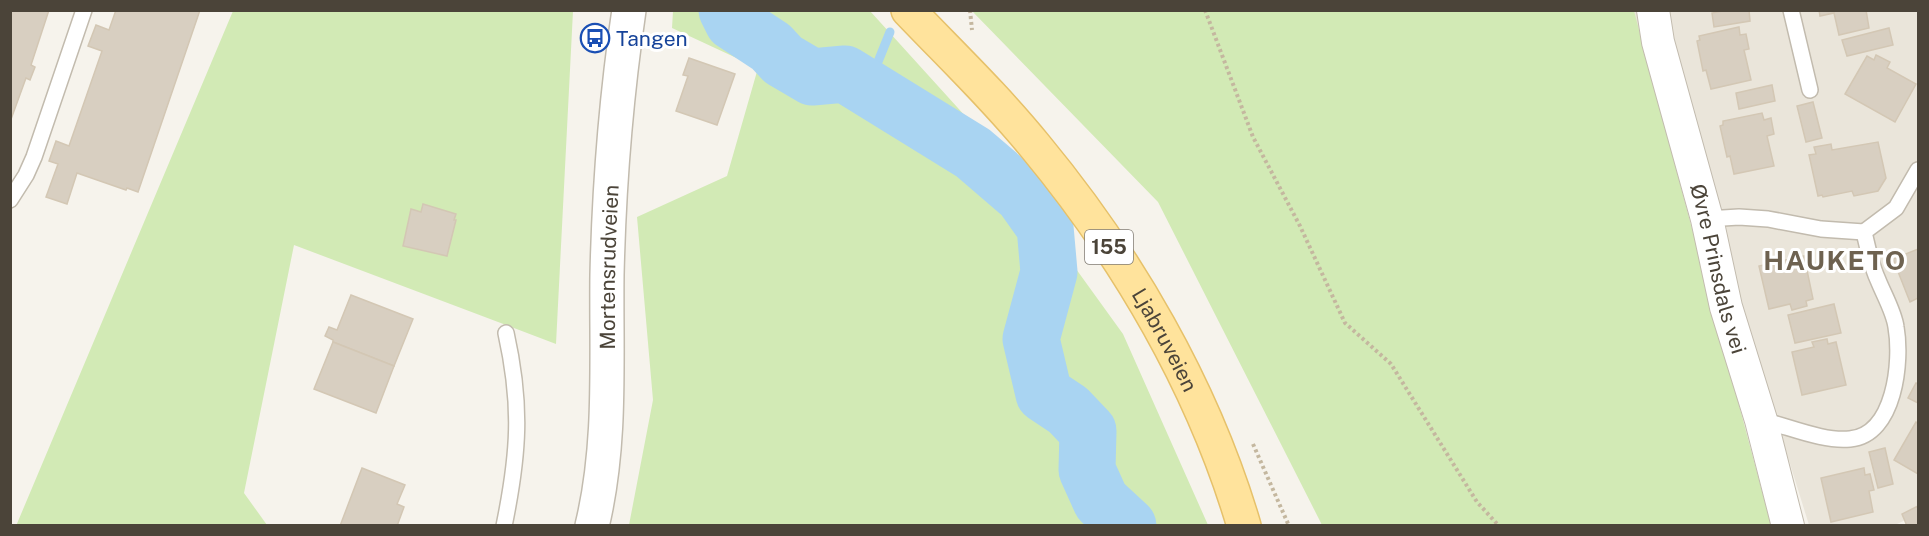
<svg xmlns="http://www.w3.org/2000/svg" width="1929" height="536" font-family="'Public Sans',sans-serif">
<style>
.residential{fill:#eae5da}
.green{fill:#d2eab5}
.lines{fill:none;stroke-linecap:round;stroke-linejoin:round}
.stream{stroke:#a9d4f2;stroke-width:9}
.river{stroke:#a9d4f2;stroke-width:57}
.building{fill:#d8cfc1;stroke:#d3c7b4;stroke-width:1.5}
.service-casing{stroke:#c2bbae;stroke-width:18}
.minor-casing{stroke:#c2bbae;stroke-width:34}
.tertiary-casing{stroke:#c2bbae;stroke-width:36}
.primary-casing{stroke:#e6c16a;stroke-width:36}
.path{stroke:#c4b79f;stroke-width:4;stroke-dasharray:3 3;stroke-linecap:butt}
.service{stroke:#fff;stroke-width:15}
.minor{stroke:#fff;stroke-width:32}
.tertiary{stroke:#fff;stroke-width:33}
.primary{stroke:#ffe39c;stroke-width:33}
.labels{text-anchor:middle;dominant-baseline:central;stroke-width:6;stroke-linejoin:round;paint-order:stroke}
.shield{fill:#fff;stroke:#817c74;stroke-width:1.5}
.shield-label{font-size:20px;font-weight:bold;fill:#4b4439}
.transit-label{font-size:21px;fill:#164399;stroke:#fff;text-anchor:start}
.street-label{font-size:21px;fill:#4b4439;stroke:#fff}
.district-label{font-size:27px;font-weight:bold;letter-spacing:1.5px;fill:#6e6250;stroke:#fff}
</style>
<rect width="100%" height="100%" fill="#f6f3ec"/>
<polygon class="residential" points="1612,11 1918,11 1918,514 1895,525 1809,525 1662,51"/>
<g class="green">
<polygon points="233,11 573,11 556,344 294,245 244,493 267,525 16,526"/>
<polygon points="673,11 870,11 967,118 1123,334 1208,525 629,525 653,400 637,217 727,176 758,68 672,28"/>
<polygon points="972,11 1634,11 1771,525 1322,525 1158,202"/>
</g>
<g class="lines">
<polyline class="stream" points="867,89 890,32"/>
<polyline class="river" points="727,10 733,22 771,47 783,60 812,77 845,74 973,153 1023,196 1045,227 1049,272 1031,339 1044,394 1068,410 1088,431 1087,470 1101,501 1128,526"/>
</g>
<g class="building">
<polygon points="10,10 49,10 31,65 35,67 30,80 26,78 10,122"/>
<polygon points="116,10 200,10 138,192 127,188 126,190 77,173 67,204 46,197 58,164 49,161 56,141 69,146 102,51 88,46 96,25 109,30"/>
<polygon points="1727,10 1749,10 1750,21 1714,27 1712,13"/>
<polygon points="1819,10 1866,10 1869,28 1839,35 1834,13 1820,16"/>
<polygon points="1739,27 1740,35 1746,34 1749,49 1744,50 1751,80 1711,89 1706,70 1703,71 1697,41 1700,40 1699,36"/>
<polygon points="1889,28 1893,45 1847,56 1842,40"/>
<polygon points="1876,55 1890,62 1887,68 1916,84 1895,122 1845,94 1867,56 1874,60"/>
<polygon points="689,58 735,74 717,125 676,111 688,76 683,75"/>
<polygon points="1772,85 1775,101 1739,109 1736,93"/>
<polygon points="1813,102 1822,138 1806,142 1797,106"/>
<polygon points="1762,113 1764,120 1771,118 1774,134 1767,136 1774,166 1734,174 1730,156 1727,157 1720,126 1723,125 1723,121"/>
<polygon points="1878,142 1886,178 1878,191 1854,196 1852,191 1823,197 1822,195 1818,196 1809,155 1816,154 1814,147 1831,144 1832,150"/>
<polygon points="423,204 456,214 454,220 456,220 447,256 403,246 411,209 421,212"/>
<polygon points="1918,249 1918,298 1910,302 1893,259"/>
<polygon points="1804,256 1813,299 1806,301 1807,306 1792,310 1790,304 1769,309 1759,266"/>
<polygon points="351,295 413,319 394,366 333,342 333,340 325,336 329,327 337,330"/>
<polygon points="1834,304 1841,333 1795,343 1788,315"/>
<polygon points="1827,339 1828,344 1836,342 1846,385 1802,395 1792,352 1814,347 1812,342"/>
<polygon points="333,342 394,366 376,413 314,389"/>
<polygon points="1916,383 1918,384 1918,403 1908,398"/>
<polygon points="1916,422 1918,424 1918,474 1894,460"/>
<polygon points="1885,448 1893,484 1878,488 1869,452"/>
<polygon points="362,468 405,485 397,504 404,507 397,526 340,526"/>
<polygon points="1864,468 1865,475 1870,474 1874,490 1869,491 1873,512 1831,522 1821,478"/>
<polygon points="1918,506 1918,525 1907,526 1902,514"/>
</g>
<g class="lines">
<g class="service-casing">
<g id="service">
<polyline points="1791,10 1810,90"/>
<polyline points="10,200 26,175 34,157 84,10"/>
<polyline points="1707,219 1739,217 1768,219 1821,229 1864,232"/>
<path d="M1761,420C1788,426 1823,442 1850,439C1895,435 1902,361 1896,327C1894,312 1884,295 1878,280C1871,265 1868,249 1864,232L1896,208L1918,170"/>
<path d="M504,526C519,453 522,405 506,333"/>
</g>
</g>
<g class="minor-casing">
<g id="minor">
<path id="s1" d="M1653,10L1658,42L1707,219L1726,307L1761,420L1788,526"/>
</g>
</g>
<g class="tertiary-casing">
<g id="tertiary">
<path id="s2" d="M592,526C612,444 606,358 607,275C609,187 616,98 629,10"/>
</g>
</g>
<g class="primary-casing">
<g id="primary">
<path id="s3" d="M908,10C951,55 996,98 1035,146C1127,257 1203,387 1244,526"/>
</g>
</g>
<g class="path">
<polyline points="970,10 972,30"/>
<polyline points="1205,10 1253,137 1300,226 1345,323 1391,364 1477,502 1499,526"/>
<polyline points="1253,444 1289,526"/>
</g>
<use href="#service" class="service"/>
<use href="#minor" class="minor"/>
<use href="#tertiary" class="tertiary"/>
<use href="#primary" class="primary"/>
</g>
<defs>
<g id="bus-ring" transform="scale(1.5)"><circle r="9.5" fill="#fff" stroke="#1a4fb4" stroke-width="1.5"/><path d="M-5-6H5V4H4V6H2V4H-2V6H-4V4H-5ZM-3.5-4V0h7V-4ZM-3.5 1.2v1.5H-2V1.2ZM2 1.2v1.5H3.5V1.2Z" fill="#1a4fb4"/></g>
</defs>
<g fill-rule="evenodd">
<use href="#bus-ring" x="595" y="38"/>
</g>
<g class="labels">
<rect class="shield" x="1085" y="230" width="48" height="34" rx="4.5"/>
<g class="shield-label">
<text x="1109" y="247">155</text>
</g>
<g class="transit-label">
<text x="616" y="38">Tangen</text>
</g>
<g class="street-label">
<text stroke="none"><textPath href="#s2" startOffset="260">Mortensrudveien</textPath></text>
<text stroke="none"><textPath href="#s1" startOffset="267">Øvre Prinsdals vei</textPath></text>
<text stroke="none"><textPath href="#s3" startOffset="420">Ljabruveien</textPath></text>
</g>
<g class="district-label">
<text x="1835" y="260">HAUKETO</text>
</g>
</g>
<rect width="1929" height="536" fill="none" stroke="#4b4439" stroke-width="24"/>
</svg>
